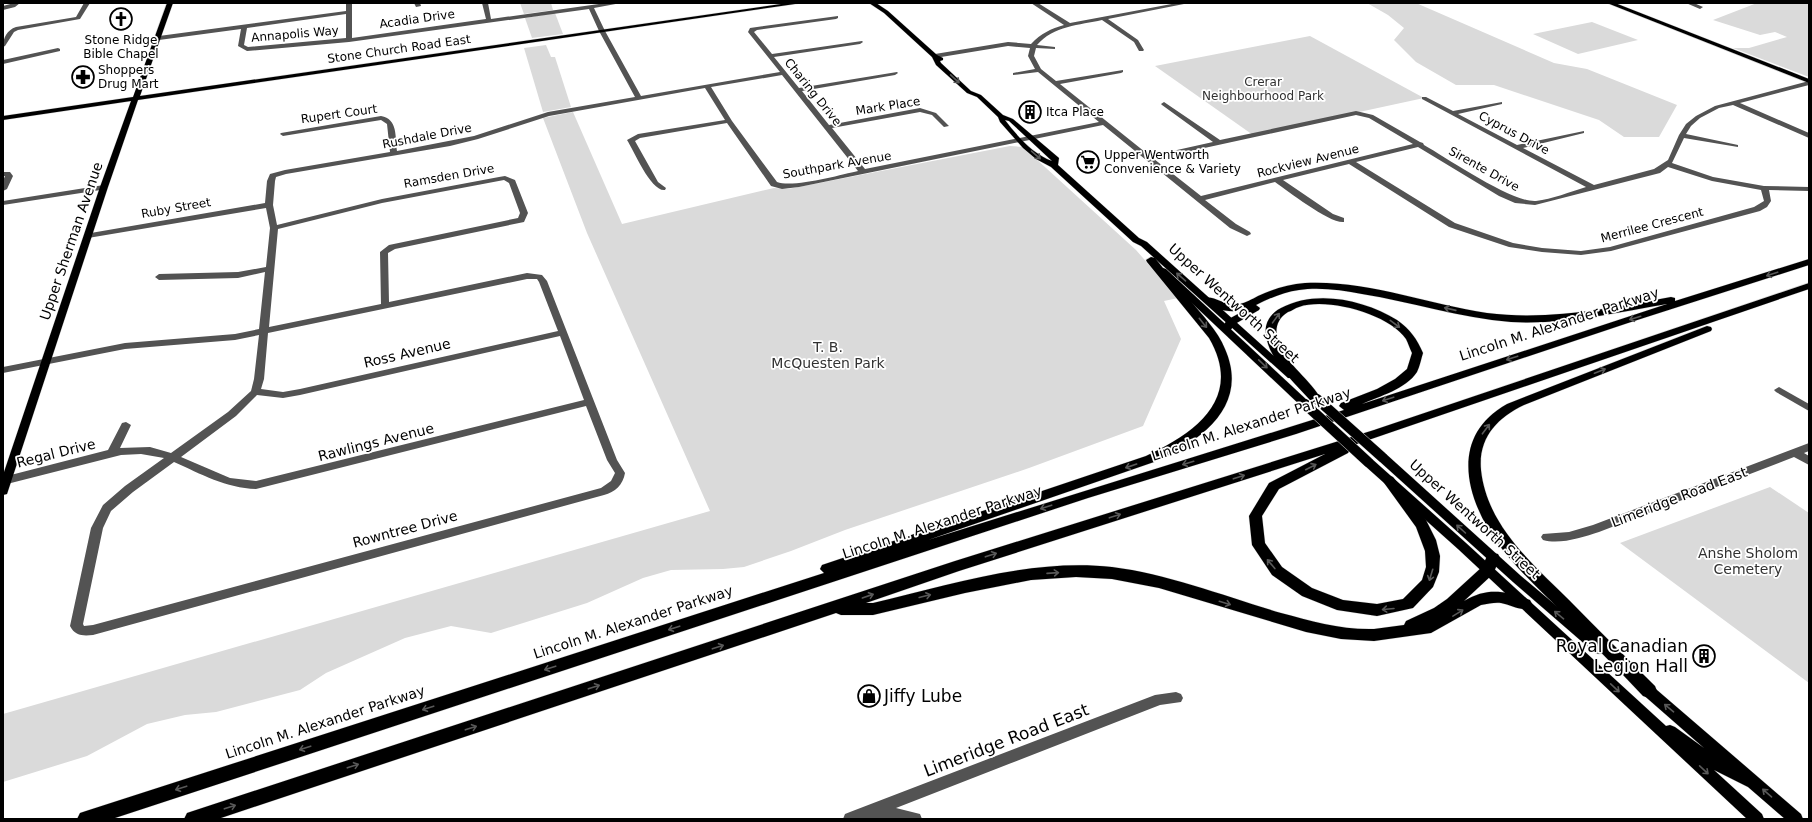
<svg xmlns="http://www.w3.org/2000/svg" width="1812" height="822" font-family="'DejaVu Sans',sans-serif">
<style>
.green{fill:#dadada}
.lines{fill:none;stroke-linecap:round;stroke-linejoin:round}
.major-casing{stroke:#dbdbdb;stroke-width:1}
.highway-casing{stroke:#dbdbdb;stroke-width:1}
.minor{fill:#535353;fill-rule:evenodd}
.major{fill:#000;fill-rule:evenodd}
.highway{fill:#000;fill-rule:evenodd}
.major-bridge-casing{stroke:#dbdbdb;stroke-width:11;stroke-linecap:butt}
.major-bridge{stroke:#000;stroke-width:10}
.oneway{stroke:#595959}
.labels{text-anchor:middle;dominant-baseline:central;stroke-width:3.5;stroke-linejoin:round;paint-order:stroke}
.far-street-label{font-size:12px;fill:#000;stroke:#fff}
.far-poi-label{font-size:12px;fill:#000;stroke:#fff;text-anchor:start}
.far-park-label{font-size:12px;fill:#313131;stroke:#fff}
.street-label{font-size:14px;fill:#000;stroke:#fff}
.park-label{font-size:14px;fill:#313131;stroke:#fff}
.near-poi-label{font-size:17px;fill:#000;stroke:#fff;text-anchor:end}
.near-street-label{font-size:17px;fill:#000;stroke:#fff}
</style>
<rect width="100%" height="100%" fill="#fff"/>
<g class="green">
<polygon points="520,3 551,3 553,10 524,14"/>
<polygon points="1367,3 1416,3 1554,63 1587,69 1677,105 1659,137 1624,137 1599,120 1494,85 1456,85 1416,62 1394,40 1404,28 1388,15"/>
<polygon points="1757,3 1809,3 1808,64 1809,65 1809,77 1733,48 1749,48 1787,37 1775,32 1760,35 1713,20"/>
<polygon points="555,13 563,34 532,38 525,18"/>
<polygon points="1592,22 1638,40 1578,54 1533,34"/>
<polygon points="1310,36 1424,98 1253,135 1155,66"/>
<polygon points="546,45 551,57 555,57 571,107 543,112 524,48"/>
<polygon points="573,112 622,224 774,188 788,189 1010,146 1023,147 1136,250 1178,298 1164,301 1181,339 1143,426 1029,468 845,530 791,551 744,567 723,569 671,570 643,578 587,603 491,633 451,626 405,638 326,673 300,690 216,712 185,715 147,724 87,756 3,782 3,714 710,511 587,233 543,118"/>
<polygon points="1770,487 1809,513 1809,683 1620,543"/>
</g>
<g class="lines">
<g class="major-casing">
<g id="major">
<polygon points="167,3 173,3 140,96 788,3 802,3 138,100 108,187 8,491 7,494 3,495 3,475 100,187 131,101 3,120 3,116 133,97"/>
<path d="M869,3H876L888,11L937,55L943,58V60L940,61L941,63L971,91L981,95L1003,115L1013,119L1059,158L1058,165L1139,238L1147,242L1294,374L1296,376L1294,378H1288L1141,246L1133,242L1051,167L1036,159L1023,148L1000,122L998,117L977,97L967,93L936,65L932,57L884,13ZM1005,120L1009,121L1052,161C1033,154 1017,136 1005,120Z"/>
<polygon points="1607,3 1615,3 1809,79 1809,83"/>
<polygon points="1163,268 1166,269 1309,402 1310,404 1309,406 1301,406 1160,273 1159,271"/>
<polygon points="1382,453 1386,454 1521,576 1603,645 1605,649 1603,653 1599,654 1595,653 1513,582 1378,460 1377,457 1378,454"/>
<polygon points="1368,458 1372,459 1466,543 1666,726 1670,725 1675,727 1704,748 1640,692 1638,688 1640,684 1645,682 1650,684 1801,814 1803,819 1785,819 1748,787 1714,770 1762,814 1764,819 1747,819 1458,549 1364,465 1363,462 1364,459"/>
</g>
</g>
<g class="highway-casing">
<g id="highway">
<path d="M1151,257L1155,258C1166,272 1178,286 1190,300C1202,315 1218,331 1225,349C1250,406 1201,441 1154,462L928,540L1344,410L1339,406L1341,403L1377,389L1395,379L1407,369L1412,353C1410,349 1408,343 1406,339C1389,314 1327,297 1299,307C1295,308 1292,311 1288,312C1278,318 1275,327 1277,338C1284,363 1307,376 1320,397L1318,400H1310C1294,382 1269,360 1266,335C1264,323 1271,313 1281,308C1316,289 1365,300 1397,320C1410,329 1417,339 1423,353C1421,359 1420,366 1417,372C1406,389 1380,396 1362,404L1667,304C1615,313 1563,325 1511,322C1460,318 1412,302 1362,294C1342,290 1319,287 1299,290C1284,292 1270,298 1256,305L1260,308L1259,310L1235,324L1230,331L1226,332L1221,329L1227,320L1245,310C1232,313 1212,311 1203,300L1204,298C1215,295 1225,307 1239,304C1246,303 1252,299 1258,296C1273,289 1289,284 1305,283C1367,280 1427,304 1487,313C1549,321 1611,308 1671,297L1675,298V301L1809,259V265L1628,323L1296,434L1088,498L112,819H77L80,813L86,811L824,573L820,569L822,565L1146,456C1196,433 1244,398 1209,338L1147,262L1146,260Z"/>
<path d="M1809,283V289L1348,447L1350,450L1348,453L1279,489L1262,516L1265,543L1282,567L1312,588L1343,600L1377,604L1403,599L1422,580L1426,567L1425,551L1416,527L1382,480L1383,477L1388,475L1393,477L1426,520L1436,540L1440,556L1439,572L1433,587L1413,608L1377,616L1337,610L1302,596L1272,575L1252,545L1249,516L1269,483L1325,454L959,571L866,603H873C950,585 1032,558 1112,567C1168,574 1227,597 1281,613C1311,621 1342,630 1374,629C1384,628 1394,626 1404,625L1406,621L1434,608L1447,599L1482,567L1488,554L1493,553L1498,554L1500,558L1493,574L1464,601C1488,587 1505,591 1530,600L1532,604L1530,608C1520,611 1511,605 1501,603C1495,602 1488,604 1481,605L1431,633L1374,641L1341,639L1306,632L1159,588L1112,579L1076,577L1031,580L965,593L873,615H841L836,613L218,819H184L187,813L193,811L955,561L1374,430Z"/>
<path d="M1707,326L1711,327L1712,329L1711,331L1524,405C1497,418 1478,438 1481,470C1487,526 1532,563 1569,600C1597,629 1626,657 1655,686L1657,691L1655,696L1649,698L1643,696C1616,667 1588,640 1561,611C1540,590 1517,569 1499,545C1466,500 1448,437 1507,404Z"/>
</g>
</g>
<g class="minor">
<polygon points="14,3 20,3 15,7 3,10 3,6"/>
<path d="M84,3H90L80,19L18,30L14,32L5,46L3,47C3,38 7,30 16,27L76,17Z"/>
<path d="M346,3H352V38L486,19L482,3H488L491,19L606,3H621L594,8L605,31L641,96L780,72L748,32L750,28L838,16V18L836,19L757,30L754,32L772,54L862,41L863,42L860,44L774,57L799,88L897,72L898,73L895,75L802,91L829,125L920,108L936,113L949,126L944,127L932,115L920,112L832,128L865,169L1099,122L1038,72L1013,75V73L1035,69L1028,56L1030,48L1008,46L935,58L932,56L935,54L1008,42L1031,44C1041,33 1051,29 1064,25L1031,3H1038L1070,23L1177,3H1189L1108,19L1138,40L1144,50L1143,51H1139L1134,42L1102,20C1080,25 1053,26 1037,45L1055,47V49L1036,48L1034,56L1041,69L1056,81L1123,70V72L1121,73L1060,84L1150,156L1213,142L1162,105L1161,104L1164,102L1220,140L1356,111L1373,115L1420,142L1423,143L1424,145C1447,158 1512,203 1536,201C1552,199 1570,192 1586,187L1422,99V97H1426L1453,111L1502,102V104L1458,114L1517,145L1584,131V133L1523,148L1594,185L1654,169L1668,160L1679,135L1686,124L1696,116L1715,106L1809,81V85L1740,103L1809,133V138L1733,105L1719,108L1700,118L1691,126L1686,134L1738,145V147L1684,138L1672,163L1713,177L1764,186L1809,187V191L1769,190L1771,201L1767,207L1760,211L1611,251L1581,255L1542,252L1509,247L1449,227L1349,164L1283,180L1333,214L1344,218V222C1330,224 1288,191 1275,182L1205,200L1236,224L1250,232L1251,234L1247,236L1230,228L1103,125L799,187L782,189L771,186L727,123L640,138L635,141L658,182L666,188L665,190C651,192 634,151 627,140L638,134L725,120L705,88L549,116L478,139L450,146L286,174L276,177L275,181L273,205L277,225L382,199L499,177L505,176L515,180L528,213L524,222L395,249L388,253L389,302L527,273L542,275L547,281L617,460L625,473C623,485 615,492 604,495L93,635C83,636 75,636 70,626L91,528L103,505L125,486L164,458L141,454L121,455L7,484L3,483V477L108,450L122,423L126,422L131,425L120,448L150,447L171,453L228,412L251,391L254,379L259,335L235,340L125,349L3,373V367L125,343L235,334L259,329L265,272L238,278L159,280L155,277L159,274L238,272L266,267L270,228L266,208L88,238H85V234L265,203L267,181L270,174L285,170L390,152L387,124L381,120L283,136L280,134L281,133L381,116C398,119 395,136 397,151L474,136L548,112L635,97L599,31L589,9L349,42L247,51L238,46L241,29L159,40L156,38L159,36L346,11ZM346,14V38L248,47L244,45L247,28ZM782,75L858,171C840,175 793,188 777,182L732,121L711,87ZM1356,115L1369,118L1413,144L1201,196L1154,159ZM1418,147L1499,196L1515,203L1535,205L1660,173L1668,167L1712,181L1761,190L1764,201L1754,207L1610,247L1581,251L1542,248L1513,243L1455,223L1356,162ZM504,180L509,183L520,213L518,218L389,245L380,252L381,304L269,327L278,229L382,203ZM527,279H537L539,282L558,331L300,389L283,392L261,389L264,379L268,333ZM560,336L584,400L256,481L230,478L181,457L236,416L257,395L283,398L300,395ZM586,406L607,460L615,473L611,481L601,488L93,625L84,626L83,624L103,528L111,511L133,492L174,462C201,474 226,488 256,489Z"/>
<polygon points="414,3 420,3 421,6 416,7"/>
<polygon points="1686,3 1694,3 1703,7 1700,9"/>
<polygon points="58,48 60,49 60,51 3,64 3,60"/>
<polygon points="3,172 10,172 13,176 7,189 3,191 3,181 5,176 3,176"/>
<polygon points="104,185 107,185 107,189 3,205 3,201"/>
<polygon points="1779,387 1809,404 1809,411 1776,392 1774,390"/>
<path d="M1809,443V451L1804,453L1809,456V465L1794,457L1599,532C1583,537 1560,545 1543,540L1541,537L1543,534L1569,532L1593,525Z"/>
<polygon points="1176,692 1181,694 1183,698 1181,702 1160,705 896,808 920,814 922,819 843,819 845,814 850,812 1155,695"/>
</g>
<use href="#major" class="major"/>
<use href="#highway" class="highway"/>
<g class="major-bridge-casing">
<g id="major-bridge">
<polyline points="1317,399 1382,457"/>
<polyline points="1305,404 1368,462"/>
</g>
</g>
<use href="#major-bridge" class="major-bridge"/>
</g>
<defs><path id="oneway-shaft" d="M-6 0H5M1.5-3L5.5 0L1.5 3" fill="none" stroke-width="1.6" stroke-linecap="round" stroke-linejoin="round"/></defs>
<g class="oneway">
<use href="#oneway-shaft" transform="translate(955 79) rotate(43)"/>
<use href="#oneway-shaft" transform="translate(1036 155) rotate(41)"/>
<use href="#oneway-shaft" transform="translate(1772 274) rotate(162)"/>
<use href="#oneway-shaft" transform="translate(1181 277) rotate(-139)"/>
<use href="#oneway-shaft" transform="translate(1450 309) rotate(-167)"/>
<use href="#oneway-shaft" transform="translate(1276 318) rotate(-54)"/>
<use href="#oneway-shaft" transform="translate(1635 318) rotate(163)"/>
<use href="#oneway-shaft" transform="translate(1203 323) rotate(51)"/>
<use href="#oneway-shaft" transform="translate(1395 324) rotate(37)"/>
<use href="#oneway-shaft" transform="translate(1512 358) rotate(162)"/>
<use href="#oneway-shaft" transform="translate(1263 364) rotate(44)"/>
<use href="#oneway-shaft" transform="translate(1600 371) rotate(-21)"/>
<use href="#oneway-shaft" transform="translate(1388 399) rotate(162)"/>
<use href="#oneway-shaft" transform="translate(1486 429) rotate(-53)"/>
<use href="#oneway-shaft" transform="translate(1188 463) rotate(163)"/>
<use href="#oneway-shaft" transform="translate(1131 466) rotate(161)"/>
<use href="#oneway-shaft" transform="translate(1311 467) rotate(-27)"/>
<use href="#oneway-shaft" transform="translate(1239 477) rotate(-18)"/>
<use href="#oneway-shaft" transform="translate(1046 507) rotate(162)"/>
<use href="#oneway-shaft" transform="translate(1115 516) rotate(-18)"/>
<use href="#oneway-shaft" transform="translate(1461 529) rotate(-138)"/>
<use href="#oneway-shaft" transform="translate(991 555) rotate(-18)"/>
<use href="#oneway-shaft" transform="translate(1271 564) rotate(-130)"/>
<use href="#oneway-shaft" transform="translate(1053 573) rotate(-4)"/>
<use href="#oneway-shaft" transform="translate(1431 575) rotate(107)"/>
<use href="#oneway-shaft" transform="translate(868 596) rotate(-19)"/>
<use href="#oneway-shaft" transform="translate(925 596) rotate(-14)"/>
<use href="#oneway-shaft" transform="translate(1225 603) rotate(17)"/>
<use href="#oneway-shaft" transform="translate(1388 609) rotate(175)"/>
<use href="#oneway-shaft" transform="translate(1458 613) rotate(-31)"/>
<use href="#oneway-shaft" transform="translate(1559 615) rotate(-140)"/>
<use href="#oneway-shaft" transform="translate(674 628) rotate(162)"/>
<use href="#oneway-shaft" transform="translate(718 647) rotate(-18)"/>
<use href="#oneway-shaft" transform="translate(550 668) rotate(162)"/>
<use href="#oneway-shaft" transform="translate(594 687) rotate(-18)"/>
<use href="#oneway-shaft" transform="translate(1615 688) rotate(43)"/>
<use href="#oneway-shaft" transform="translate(428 708) rotate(162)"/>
<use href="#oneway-shaft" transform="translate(1669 708) rotate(-140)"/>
<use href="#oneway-shaft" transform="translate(471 728) rotate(-18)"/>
<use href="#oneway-shaft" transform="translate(305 748) rotate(162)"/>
<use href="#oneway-shaft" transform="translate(353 766) rotate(-18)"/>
<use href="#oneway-shaft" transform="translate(1704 770) rotate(43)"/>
<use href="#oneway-shaft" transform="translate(181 788) rotate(162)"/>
<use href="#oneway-shaft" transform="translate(1767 793) rotate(-139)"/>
<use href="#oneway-shaft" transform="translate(230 807) rotate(-18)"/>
</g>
<defs>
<g id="church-ring" transform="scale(1.15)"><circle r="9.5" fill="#fff" stroke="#000" stroke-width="1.5"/><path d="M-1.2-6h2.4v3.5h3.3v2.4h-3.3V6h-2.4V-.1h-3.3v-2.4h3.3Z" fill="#000"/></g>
<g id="pharmacy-ring" transform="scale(1.15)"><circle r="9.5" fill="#fff" stroke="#000" stroke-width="1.5"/><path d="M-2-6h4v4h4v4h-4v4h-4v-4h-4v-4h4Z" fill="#000"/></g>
<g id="building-ring" transform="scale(1.15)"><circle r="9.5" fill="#fff" stroke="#000" stroke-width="1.5"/><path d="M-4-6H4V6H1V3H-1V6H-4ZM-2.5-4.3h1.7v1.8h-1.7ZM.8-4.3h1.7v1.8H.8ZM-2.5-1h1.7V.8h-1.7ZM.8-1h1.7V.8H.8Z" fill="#000"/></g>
<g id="supermarket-ring" transform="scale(1.15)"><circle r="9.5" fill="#fff" stroke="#000" stroke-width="1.5"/><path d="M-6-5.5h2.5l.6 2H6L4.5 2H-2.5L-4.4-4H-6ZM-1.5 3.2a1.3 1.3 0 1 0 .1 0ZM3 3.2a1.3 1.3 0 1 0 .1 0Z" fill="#000"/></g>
<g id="shop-ring" transform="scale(1.15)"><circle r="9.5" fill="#fff" stroke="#000" stroke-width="1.5"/><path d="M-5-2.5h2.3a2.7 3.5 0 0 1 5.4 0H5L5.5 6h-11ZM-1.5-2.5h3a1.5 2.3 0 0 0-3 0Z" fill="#000"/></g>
</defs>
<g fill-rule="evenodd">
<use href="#church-ring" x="121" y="19"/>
<use href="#pharmacy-ring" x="83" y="77"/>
<use href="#building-ring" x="1030" y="112"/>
<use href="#supermarket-ring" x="1088" y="162"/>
<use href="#building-ring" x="1704" y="656"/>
<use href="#shop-ring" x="869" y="696"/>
</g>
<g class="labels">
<g class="far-street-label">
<text transform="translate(417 19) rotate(-8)">Acadia Drive</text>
<text transform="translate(295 34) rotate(-5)">Annapolis Way</text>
<text transform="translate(399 49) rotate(-8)">Stone Church Road East</text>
<text transform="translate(813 92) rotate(51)">Charing Drive</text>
<text transform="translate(888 106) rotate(-9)">Mark Place</text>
<text transform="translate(339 114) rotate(-8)">Rupert Court</text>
<text transform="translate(1514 133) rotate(28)">Cyprus Drive</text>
<text transform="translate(427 136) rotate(-11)">Rushdale Drive</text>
<text transform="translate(1308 161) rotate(-14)">Rockview Avenue</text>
<text transform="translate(837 165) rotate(-10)">Southpark Avenue</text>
<text transform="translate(1484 169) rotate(29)">Sirente Drive</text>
<text transform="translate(449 176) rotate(-10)">Ramsden Drive</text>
<text transform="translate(176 208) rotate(-10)">Ruby Street</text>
<text transform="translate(1652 225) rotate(-15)">Merrilee Crescent</text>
</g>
<g class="far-poi-label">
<text x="121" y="40" text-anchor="middle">Stone Ridge<tspan x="121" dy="14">Bible Chapel</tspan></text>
<text x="98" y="70">Shoppers<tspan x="98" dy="14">Drug Mart</tspan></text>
<text x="1046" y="112">Itca Place</text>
<text x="1104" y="155">Upper Wentworth<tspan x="1104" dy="14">Convenience &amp; Variety</tspan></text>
</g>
<g class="far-park-label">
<text x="1263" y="82">Crerar<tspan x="1263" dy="14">Neighbourhood Park</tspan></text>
</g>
<g class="street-label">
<text transform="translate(71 241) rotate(-71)">Upper Sherman Avenue</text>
<text transform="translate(1234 303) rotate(42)">Upper Wentworth Street</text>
<text transform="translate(1559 324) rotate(-18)">Lincoln M. Alexander Parkway</text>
<text transform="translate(407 353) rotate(-13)">Ross Avenue</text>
<text transform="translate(1251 424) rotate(-18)">Lincoln M. Alexander Parkway</text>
<text transform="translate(376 442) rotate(-14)">Rawlings Avenue</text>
<text transform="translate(56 453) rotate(-14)">Regal Drive</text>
<text transform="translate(1679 497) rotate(-21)">Limeridge Road East</text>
<text transform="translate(1475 519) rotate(42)">Upper Wentworth Street</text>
<text transform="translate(942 522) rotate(-18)">Lincoln M. Alexander Parkway</text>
<text transform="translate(405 529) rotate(-15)">Rowntree Drive</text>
<text transform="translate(633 622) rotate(-18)">Lincoln M. Alexander Parkway</text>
<text transform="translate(325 722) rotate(-18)">Lincoln M. Alexander Parkway</text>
</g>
<g class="park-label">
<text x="828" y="347">T. B.<tspan x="828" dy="16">McQuesten Park</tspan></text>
<text x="1748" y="553">Anshe Sholom<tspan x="1748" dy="16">Cemetery</tspan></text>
</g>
<g class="near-poi-label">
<text x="1688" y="646">Royal Canadian<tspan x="1688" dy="20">Legion Hall</tspan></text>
<text x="884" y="696" text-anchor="start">Jiffy Lube</text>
</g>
<g class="near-street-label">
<text transform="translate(1006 740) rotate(-21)">Limeridge Road East</text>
</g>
</g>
<rect width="1812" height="822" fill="none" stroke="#000000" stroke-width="8"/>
</svg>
